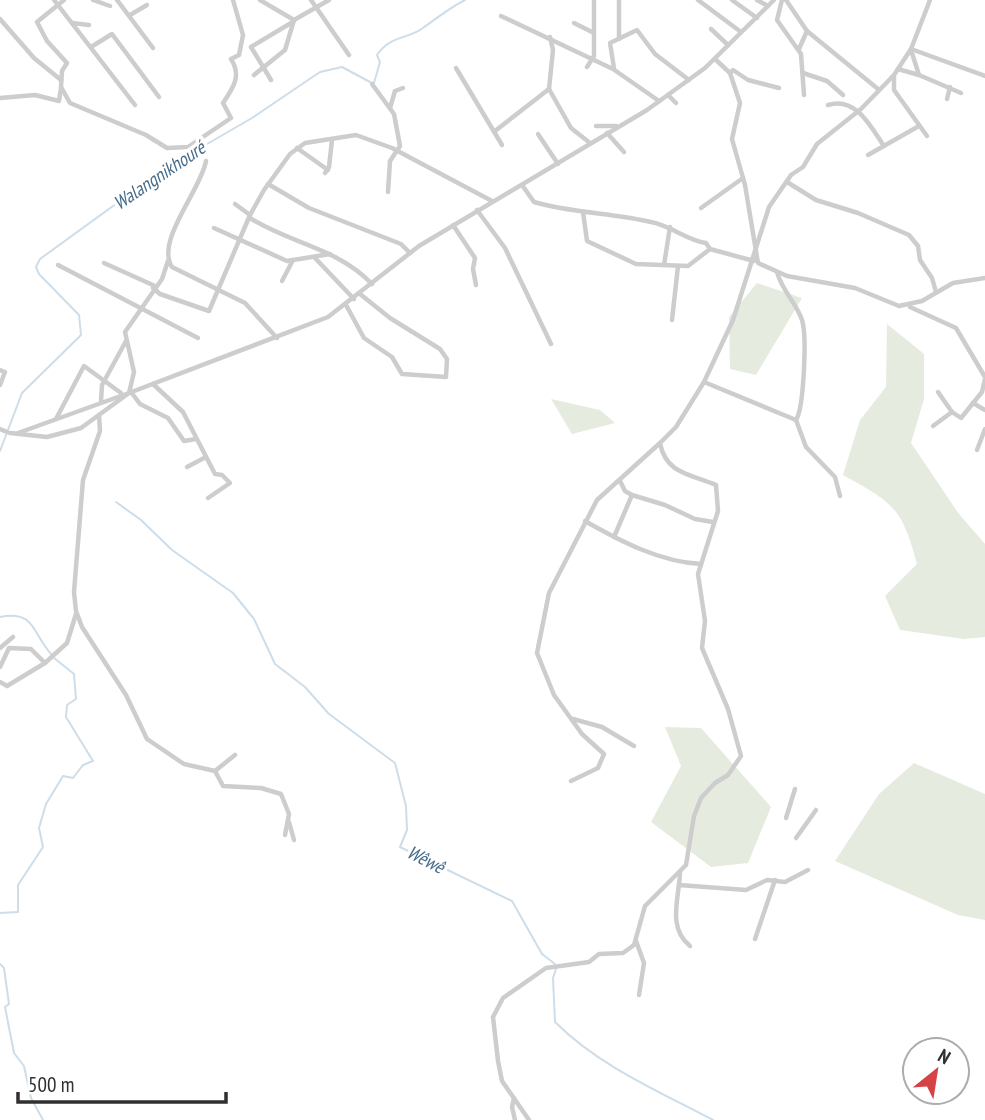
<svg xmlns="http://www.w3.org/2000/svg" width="985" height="1120" font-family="'PT Sans Narrow',sans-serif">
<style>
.green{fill:#e5ecdf}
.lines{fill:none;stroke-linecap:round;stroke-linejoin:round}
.stream{stroke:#cddde9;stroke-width:2}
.minor{stroke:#cdcdcd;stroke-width:4.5}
.labels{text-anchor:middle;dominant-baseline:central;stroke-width:7;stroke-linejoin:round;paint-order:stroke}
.water-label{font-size:19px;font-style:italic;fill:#456c8b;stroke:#fff}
</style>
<rect width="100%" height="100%" fill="#fff"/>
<g class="green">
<polygon points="757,283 802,298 756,375 730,369 729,317"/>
<path d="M887,324L924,354V399L911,443L959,514L985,544V637L964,639L900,630L885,596L917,564C902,507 893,503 843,475L860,420L886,387Z"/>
<polygon points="551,399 600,410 615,423 572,434"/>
<polygon points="665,727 701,728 771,807 748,863 711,867 651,822 681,766"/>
<polygon points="914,763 985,794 985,920 958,915 835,861 879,794"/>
</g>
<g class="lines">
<g class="stream">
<path d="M374,83L380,62L377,55C390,35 409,39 423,28C437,18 449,8 465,0"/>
<polyline points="0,451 22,393 81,335 79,315 39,274 36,267 40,259 164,169 252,118 320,72 342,67 370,82"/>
<polyline points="116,502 141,520 172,550 233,593 254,619 275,664 305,687 329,714 395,763 406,806 407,830 400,847 512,901 542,954 555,964"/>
<path d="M0,617C36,610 32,634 52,655"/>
<polyline points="0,913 18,912 18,885 43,847 39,828 46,804 63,776 73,778 83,765 93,761 66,717 67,705 76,699 74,674 54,658"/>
<polyline points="0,964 4,968 9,1004 5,1007 14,1053 24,1066 31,1098 43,1120"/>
<path d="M556,969L553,978L555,1022C599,1066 658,1091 713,1120"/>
</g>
<g class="minor">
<polyline points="54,0 135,105"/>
<path d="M64,0L37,22L47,41L67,63L62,71L61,87L70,103L146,135L167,148L188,147L231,118L223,103C233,88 242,76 231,59L239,55L243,35L233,0"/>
<polyline points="93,0 110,6"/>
<polyline points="117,0 153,48"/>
<polyline points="260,0 294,20"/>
<polyline points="311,0 349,55"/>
<polyline points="698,0 741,32"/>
<polyline points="732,0 757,18"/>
<polyline points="757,0 768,6"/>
<polyline points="782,0 777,20 801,54 804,95"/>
<polyline points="786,0 807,31 878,89"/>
<polyline points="130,15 147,5"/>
<polyline points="501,16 613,69 659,101"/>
<polyline points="0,19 34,58 61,80"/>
<polyline points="72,23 89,25"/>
<polyline points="574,23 592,32"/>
<polyline points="711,29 728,45"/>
<polyline points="619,39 619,0"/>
<polyline points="91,47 112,34 159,97"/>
<polyline points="799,49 807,31"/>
<polyline points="911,49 985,76"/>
<polyline points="911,50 919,75 961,93"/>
<polyline points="715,59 730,73 740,103 732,139 745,185 758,263 787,276 855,288 899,306 922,301 953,283 985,278"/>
<polyline points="587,67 594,56 594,0"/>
<polyline points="456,68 502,145"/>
<polyline points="614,68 610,43 637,30 655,54 689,80"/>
<polyline points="898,69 919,75"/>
<polyline points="730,73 733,70 748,80 779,88"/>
<polyline points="803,73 827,81 843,95"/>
<polyline points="254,75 285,50 294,20 329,0"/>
<polyline points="894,76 894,90 927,136"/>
<polyline points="271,80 251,47 291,23"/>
<polyline points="372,84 394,114 400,146 390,161 388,192"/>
<polyline points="549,89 571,128 590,143"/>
<polyline points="668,95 676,103"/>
<polyline points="0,98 35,95 59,101 61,88"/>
<polyline points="947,99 950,87"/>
<path d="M828,105C856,96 871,127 884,146"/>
<polyline points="390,108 395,91 403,88"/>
<polyline points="596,126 616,126"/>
<polyline points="495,131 549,89 553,50 550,37"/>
<polyline points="607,133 624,152"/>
<polyline points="538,134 558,164"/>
<polyline points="297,148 328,170"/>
<polyline points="868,155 919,126"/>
<path d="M206,161C201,190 155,241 172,267L245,303L277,338"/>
<polyline points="325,173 329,167 332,140"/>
<polyline points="787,182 816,200 858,213 909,235 918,246 920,260 932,278 936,292"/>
<polyline points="268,184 309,208 401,244 410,253"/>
<path d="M522,185L534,202C572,213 612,213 651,222C672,226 686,240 706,243L710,249"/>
<polyline points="235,204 250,215"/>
<polyline points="701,208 743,178"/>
<polyline points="477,210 505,248 551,344"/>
<polyline points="583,212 587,241 636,264 688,266 710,249 754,261"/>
<path d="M250,218C291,244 338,248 372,284"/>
<polyline points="453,225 475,258 473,269 476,285"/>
<polyline points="214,228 287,261 330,254"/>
<polyline points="315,258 354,299"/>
<polyline points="104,263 155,286"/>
<polyline points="58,265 198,338"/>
<polyline points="664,265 670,227"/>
<path d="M777,272C782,291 796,302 802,320C807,335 804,408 796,420"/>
<polyline points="282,281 293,260"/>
<polyline points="153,288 160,294 209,311 250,215 264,190 290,154 305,143 356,135 392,148 492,201"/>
<polyline points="346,305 364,338 392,357 402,374 446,377 447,359 440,349 390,318 360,294"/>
<polyline points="910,307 956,328 985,377"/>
<polyline points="672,320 678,266"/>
<polyline points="0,370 5,372 0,385"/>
<polyline points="704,382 796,420 806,447 835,477 840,496"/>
<polyline points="153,384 183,412 215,474 222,475 230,483 208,498"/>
<polyline points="131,392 140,404 168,418 184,441 196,439"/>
<polyline points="938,392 952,412 961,418 982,392 985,379"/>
<polyline points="101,401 102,385 126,341"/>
<polyline points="973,403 985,410"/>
<polyline points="99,415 100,431 83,480 74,592 76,611 82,627 126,695 147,739 184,764 215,771 223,786 261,788 281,794 289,814 285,835"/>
<polyline points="56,419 84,366 121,393"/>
<polyline points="933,426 952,412"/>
<polyline points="0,429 7,432"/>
<polyline points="10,433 47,437 81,428 129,393 328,317 419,246 647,110 705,68 774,0"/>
<polyline points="18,433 129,393 134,372 125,332 162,279 168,261"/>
<polyline points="977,450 985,429"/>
<polyline points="187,467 204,458"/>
<polyline points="620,481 625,491 632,495 665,505 695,519 713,522"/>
<path d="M585,521C620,541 660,562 701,564"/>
<polyline points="614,537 632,495"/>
<polyline points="0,648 13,637"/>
<polyline points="0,667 9,648 31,649 45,663"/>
<polyline points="0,682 7,686 45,663 67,643 76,614"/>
<polyline points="573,719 602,727 634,746"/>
<polyline points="215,771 235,755"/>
<polyline points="571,781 598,768 604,754 582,734 554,695 537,653 549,593 597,500 660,443"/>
<polyline points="786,818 795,789"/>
<polyline points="289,822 294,840"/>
<polyline points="796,838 816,810"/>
<path d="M680,873C679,898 667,928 690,946"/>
<polyline points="679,885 746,890 767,880 785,882 808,870"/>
<polyline points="755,939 775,880"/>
<polyline points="636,941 644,963 639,995"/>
<polyline points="514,1098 512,1107 515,1120"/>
<path d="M529,1120L502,1081L498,1061L493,1017L503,998L546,968L589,962L599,954L623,953L634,945L645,906L686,865L694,816L701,798L715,783L728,775L741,756L728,709L702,648L705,621L698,574L718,511L716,485C690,474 666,474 660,443L676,427L704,382L733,320L769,207L791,175L803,167L817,144L861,109L894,75L911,49L930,0"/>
</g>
</g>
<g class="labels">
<g class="water-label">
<text transform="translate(159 175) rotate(-34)">Walangnikhouré</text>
<text transform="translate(426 859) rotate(27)">Wêwê</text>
</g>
</g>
<g transform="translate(936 1071) rotate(30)"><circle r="33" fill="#ffffff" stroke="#acacac" stroke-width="2"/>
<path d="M0-5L12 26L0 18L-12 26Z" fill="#d64347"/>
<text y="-10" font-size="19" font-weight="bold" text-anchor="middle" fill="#303030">N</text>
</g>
<path d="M18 1092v10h208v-10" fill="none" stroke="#303030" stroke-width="3.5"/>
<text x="28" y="1092" font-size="21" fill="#303030" stroke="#ffffff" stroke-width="5" paint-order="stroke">500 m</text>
</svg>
